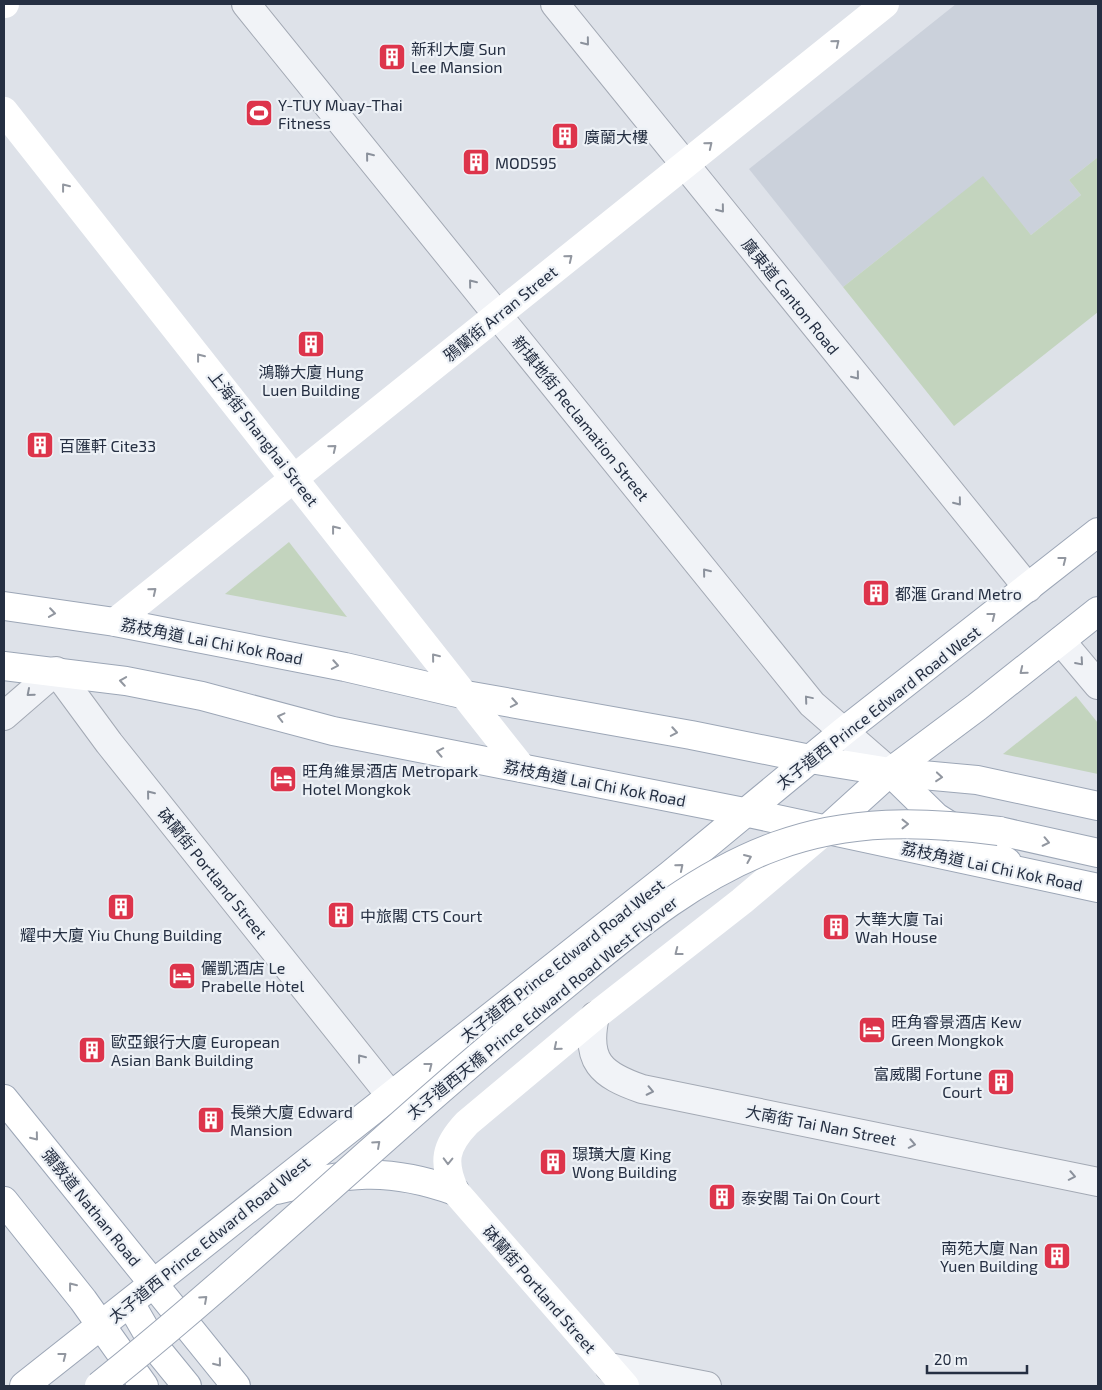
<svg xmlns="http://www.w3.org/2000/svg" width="1102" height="1390" font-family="'Exo 2','Noto Sans TC',sans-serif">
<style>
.built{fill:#cbd1db}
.green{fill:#c3d4be}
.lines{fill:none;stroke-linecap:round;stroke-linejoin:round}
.street-casing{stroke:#a3a9b4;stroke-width:30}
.primary-casing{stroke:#9ca6b6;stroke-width:30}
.street{stroke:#f1f3f7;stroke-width:28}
.secondary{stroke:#fff;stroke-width:28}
.primary{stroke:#fff;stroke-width:28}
.primary-bridge-casing{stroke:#9ca6b6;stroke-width:30;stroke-linecap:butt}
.primary-bridge{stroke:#fff;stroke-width:28}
.oneway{stroke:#8b919c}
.oneway2{stroke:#9297a0}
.labels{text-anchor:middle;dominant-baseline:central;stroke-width:4.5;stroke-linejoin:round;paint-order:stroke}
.poi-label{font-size:16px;fill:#252f42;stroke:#edf1f6;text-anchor:start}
.street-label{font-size:16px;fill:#252f42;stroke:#edf1f6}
</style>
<rect width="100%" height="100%" fill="#dee2e9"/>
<polygon class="built" points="956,4 1098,4 1098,157 1069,180 1081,195 1031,235 1015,216 920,226 843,287 749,169"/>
<g class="green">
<polygon points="1098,157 1098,312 954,426 843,287 983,176 1031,235 1081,195 1069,180"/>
<polygon points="289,542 347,617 225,594"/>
<polygon points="1076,696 1098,723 1098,774 1003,754"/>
</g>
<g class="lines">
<g class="street-casing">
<g id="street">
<polyline points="246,4 812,704 890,772"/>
<polyline points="555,4 1028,588"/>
<polyline points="1061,641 1098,685"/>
<polyline points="4,716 56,671 109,743 391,1096"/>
<path d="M595,1016C585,1061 601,1075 642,1089L1098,1182"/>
<polyline points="609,1367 707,1386"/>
</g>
</g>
<g class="primary-casing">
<g id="primary">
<polyline points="4,606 115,622 345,667 466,695 691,735 810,759 890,772 977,780 1098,806"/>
<polyline points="4,666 126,681 202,696 333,731 744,812 1098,888"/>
<polyline points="890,772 936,817 1007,862"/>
<polyline points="826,830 890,772 977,707 1098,611"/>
<polyline points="999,831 1098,853"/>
<polyline points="4,1099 236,1386"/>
<path d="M277,1190C347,1173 385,1166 455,1191"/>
<polyline points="4,1201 83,1300 144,1386"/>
<polyline points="130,1303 156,1348 187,1386"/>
<polyline points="24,1386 670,875 843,732 1098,532"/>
</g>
</g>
<use href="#street" class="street"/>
<g class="secondary">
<polyline points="4,4 5,4"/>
<polyline points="4,111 522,768"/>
<polyline points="115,622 885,4"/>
<path d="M625,1386L455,1191C442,1162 445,1146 467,1123L595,1016L742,901L826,830"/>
</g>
<use href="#primary" class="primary"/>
<g class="primary-bridge-casing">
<path id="primary-bridge" d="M99,1386C254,1262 395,1123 549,998C620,940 688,878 776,846C850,819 922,821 999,831"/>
</g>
<use href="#primary-bridge" class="primary-bridge"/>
</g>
<defs><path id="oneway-chevron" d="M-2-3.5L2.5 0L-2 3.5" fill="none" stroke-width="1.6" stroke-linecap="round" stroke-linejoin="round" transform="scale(1.25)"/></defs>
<g class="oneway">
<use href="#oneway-chevron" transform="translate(586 42) rotate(51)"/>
<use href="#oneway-chevron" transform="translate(369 156) rotate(-129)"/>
<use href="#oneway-chevron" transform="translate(721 209) rotate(51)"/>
<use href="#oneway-chevron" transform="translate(472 283) rotate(-129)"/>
<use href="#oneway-chevron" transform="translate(856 376) rotate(51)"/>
<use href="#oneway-chevron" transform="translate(958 502) rotate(51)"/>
<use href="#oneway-chevron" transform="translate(706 572) rotate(-129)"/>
<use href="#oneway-chevron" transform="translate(1080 662) rotate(49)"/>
<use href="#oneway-chevron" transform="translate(30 693) rotate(139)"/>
<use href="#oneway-chevron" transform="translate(808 699) rotate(-130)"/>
<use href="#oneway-chevron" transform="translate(150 794) rotate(-129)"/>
<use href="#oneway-chevron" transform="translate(361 1058) rotate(-128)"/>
<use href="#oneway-chevron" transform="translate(650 1091) rotate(12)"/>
<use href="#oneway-chevron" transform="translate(912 1144) rotate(11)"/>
<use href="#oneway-chevron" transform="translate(1072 1176) rotate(11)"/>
</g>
<g class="oneway2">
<use href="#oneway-chevron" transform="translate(836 43) rotate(-39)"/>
<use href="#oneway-chevron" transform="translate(709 145) rotate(-39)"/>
<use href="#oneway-chevron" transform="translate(65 187) rotate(-128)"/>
<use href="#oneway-chevron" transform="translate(569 258) rotate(-39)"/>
<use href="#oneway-chevron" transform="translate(200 357) rotate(-128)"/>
<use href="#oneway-chevron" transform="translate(333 448) rotate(-39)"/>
<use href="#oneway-chevron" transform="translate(335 529) rotate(-128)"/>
<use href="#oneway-chevron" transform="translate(1063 560) rotate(-38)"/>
<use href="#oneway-chevron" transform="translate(153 591) rotate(-39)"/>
<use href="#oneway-chevron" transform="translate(52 613) rotate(8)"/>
<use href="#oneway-chevron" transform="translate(992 616) rotate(-38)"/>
<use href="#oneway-chevron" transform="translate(435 657) rotate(-129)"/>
<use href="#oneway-chevron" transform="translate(335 665) rotate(10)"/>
<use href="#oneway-chevron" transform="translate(1023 671) rotate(141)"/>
<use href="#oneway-chevron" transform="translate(123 681) rotate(-171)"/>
<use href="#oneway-chevron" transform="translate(514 703) rotate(10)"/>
<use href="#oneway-chevron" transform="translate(281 717) rotate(-166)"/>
<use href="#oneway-chevron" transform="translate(674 732) rotate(10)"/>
<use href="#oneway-chevron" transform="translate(440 752) rotate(-169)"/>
<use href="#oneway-chevron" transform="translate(939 777) rotate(5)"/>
<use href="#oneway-chevron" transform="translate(905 824)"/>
<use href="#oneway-chevron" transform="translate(1046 842) rotate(12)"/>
<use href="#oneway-chevron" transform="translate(748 858) rotate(-23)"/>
<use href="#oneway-chevron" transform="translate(680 867) rotate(-40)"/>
<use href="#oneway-chevron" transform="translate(678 952) rotate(142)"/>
<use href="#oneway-chevron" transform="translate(557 1047) rotate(140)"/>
<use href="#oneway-chevron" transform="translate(429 1066) rotate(-38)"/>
<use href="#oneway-chevron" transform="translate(35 1137) rotate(51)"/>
<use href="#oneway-chevron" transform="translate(377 1144) rotate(-42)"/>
<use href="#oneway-chevron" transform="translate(448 1161) rotate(91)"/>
<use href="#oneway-chevron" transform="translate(72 1286) rotate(-128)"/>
<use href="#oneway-chevron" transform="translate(204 1299) rotate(-42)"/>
<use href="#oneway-chevron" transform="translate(63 1356) rotate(-38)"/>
<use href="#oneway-chevron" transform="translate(218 1363) rotate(51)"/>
</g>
<defs>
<g id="building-square" transform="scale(1.4375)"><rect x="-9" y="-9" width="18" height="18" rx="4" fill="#dd344b" stroke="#edf1f6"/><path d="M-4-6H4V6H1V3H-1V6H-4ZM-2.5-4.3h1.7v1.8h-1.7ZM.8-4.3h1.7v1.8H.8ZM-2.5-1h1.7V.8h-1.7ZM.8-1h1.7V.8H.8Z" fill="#fff"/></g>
<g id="stadium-square" transform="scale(1.4375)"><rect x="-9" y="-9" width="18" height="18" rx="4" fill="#dd344b" stroke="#edf1f6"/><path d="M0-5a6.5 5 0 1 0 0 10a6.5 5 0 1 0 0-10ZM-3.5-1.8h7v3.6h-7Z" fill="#fff"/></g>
<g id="hotel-square" transform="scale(1.4375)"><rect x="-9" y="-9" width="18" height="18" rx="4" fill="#dd344b" stroke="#edf1f6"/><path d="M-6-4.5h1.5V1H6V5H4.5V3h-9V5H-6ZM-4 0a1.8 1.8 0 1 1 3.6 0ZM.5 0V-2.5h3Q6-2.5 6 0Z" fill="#fff"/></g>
</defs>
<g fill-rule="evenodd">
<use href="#building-square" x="392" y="57"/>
<use href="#stadium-square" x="259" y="113"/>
<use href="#building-square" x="565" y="136"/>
<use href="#building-square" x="476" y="162"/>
<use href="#building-square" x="311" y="344"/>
<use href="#building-square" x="40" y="445"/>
<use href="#building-square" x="876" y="593"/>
<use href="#hotel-square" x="283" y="779"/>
<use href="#building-square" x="121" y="907"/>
<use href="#building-square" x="341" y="915"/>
<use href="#building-square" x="836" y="927"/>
<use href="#hotel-square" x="182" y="976"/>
<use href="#hotel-square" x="872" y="1030"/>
<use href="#building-square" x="92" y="1050"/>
<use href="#building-square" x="1001" y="1082"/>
<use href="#building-square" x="211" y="1120"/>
<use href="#building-square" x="553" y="1162"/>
<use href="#building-square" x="722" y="1197"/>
<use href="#building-square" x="1057" y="1256"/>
</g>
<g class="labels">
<g class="poi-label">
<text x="411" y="48">新利大廈 Sun<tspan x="411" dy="18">Lee Mansion</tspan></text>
<text x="278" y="104">Y-TUY Muay-Thai<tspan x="278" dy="18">Fitness</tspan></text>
<text x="584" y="136">廣蘭大樓</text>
<text x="495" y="162">MOD595</text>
<text x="311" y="371" text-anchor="middle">鴻聯大廈 Hung<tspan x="311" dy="18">Luen Building</tspan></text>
<text x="59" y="445">百匯軒 Cite33</text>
<text x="895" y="593">都滙 Grand Metro</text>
<text x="302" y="770">旺角維景酒店 Metropark<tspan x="302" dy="18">Hotel Mongkok</tspan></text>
<text x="360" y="915">中旅閣 CTS Court</text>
<text x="855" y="918">大華大廈 Tai<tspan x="855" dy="18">Wah House</tspan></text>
<text x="121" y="934" text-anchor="middle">耀中大廈 Yiu Chung Building</text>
<text x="201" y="967">儷凱酒店 Le<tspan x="201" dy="18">Prabelle Hotel</tspan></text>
<text x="891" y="1021">旺角睿景酒店 Kew<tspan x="891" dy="18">Green Mongkok</tspan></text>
<text x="111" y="1041">歐亞銀行大廈 European<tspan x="111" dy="18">Asian Bank Building</tspan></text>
<text x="982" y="1073" text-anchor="end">富威閣 Fortune<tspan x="982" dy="18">Court</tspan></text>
<text x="230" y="1111">長榮大廈 Edward<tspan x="230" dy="18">Mansion</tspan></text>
<text x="572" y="1153">璟璜大廈 King<tspan x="572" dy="18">Wong Building</tspan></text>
<text x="741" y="1197">泰安閣 Tai On Court</text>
<text x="1038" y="1247" text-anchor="end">南苑大廈 Nan<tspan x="1038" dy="18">Yuen Building</tspan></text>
</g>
<g class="street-label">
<text transform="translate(791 296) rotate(51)">廣東道 Canton Road</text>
<text transform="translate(500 313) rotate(-39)">鴉蘭街 Arran Street</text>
<text transform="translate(581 418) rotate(51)">新填地街 Reclamation Street</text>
<text transform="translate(264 438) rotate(52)">上海街 Shanghai Street</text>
<text transform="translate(212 641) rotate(11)">荔枝角道 Lai Chi Kok Road</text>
<text transform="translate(878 707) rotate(-38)">太子道西 Prince Edward Road West</text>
<text transform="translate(595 783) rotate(11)">荔枝角道 Lai Chi Kok Road</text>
<text transform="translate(992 866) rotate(12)">荔枝角道 Lai Chi Kok Road</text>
<text transform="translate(213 873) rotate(51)">砵蘭街 Portland Street</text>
<text transform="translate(562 960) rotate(-38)">太子道西 Prince Edward Road West</text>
<text transform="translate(542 1007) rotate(-39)">太子道西天橋 Prince Edward Road West Flyover</text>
<text transform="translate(821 1125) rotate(11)">大南街 Tai Nan Street</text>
<text transform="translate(92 1207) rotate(51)">彌敦道 Nathan Road</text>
<text transform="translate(209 1239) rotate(-39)">太子道西 Prince Edward Road West</text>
<text transform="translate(540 1289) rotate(49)">砵蘭街 Portland Street</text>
</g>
</g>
<rect width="1102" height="1390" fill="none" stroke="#252f42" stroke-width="10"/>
<path d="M927 1365v8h100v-8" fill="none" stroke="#252f42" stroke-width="2.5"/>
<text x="934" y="1365" font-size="15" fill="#252f42" stroke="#edf1f6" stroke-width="4" paint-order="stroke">20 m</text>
</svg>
